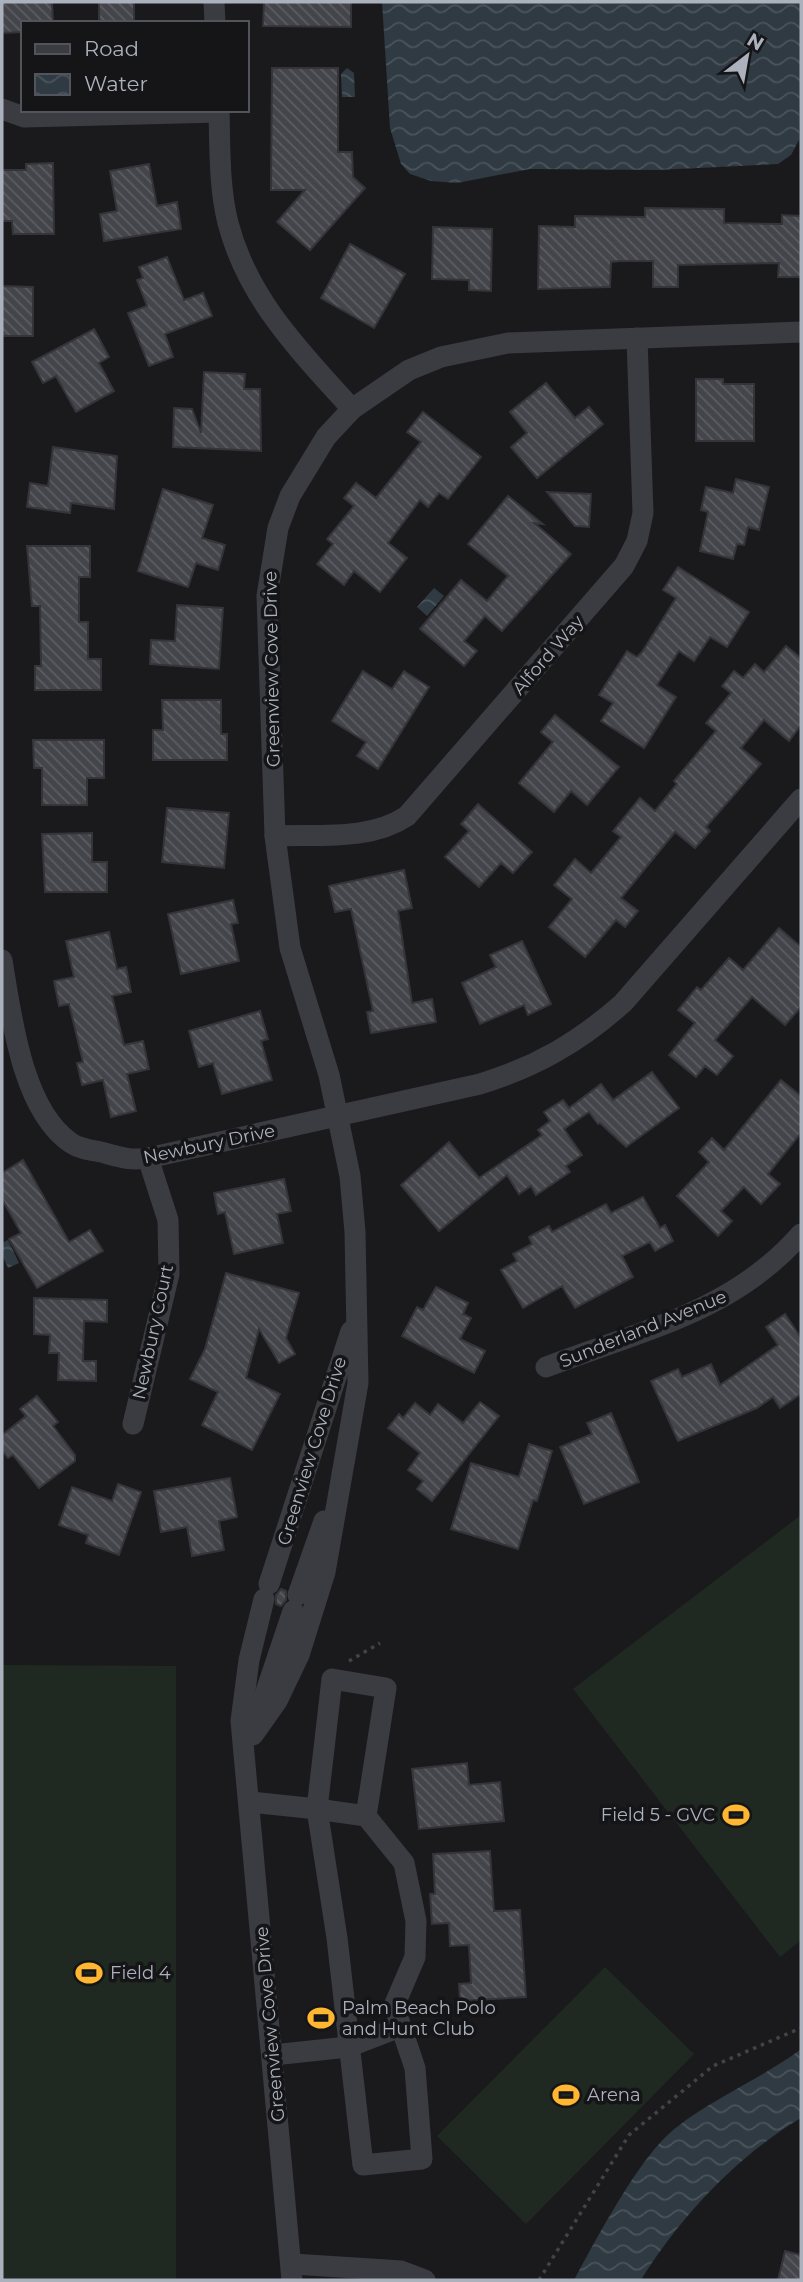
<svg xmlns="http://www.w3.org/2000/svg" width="803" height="2282" font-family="Montserrat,sans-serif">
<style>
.pitch{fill:#202921}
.water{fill:url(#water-waves)}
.building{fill:url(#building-back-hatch);stroke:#343439;stroke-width:2}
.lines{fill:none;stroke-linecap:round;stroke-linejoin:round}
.path{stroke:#414349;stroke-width:3.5;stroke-dasharray:3.5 5;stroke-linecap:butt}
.minor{stroke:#3b3c42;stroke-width:21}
.labels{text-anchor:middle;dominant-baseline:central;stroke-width:7;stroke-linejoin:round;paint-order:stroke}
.street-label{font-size:18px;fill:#acb2bd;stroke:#151518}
.poi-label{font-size:18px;fill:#acb2bd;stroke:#151518;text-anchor:start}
</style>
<defs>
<pattern id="water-waves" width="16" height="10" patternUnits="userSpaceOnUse" patternTransform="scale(1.75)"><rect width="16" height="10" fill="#2f3a42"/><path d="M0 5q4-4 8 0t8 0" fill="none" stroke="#4a545b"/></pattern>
<pattern id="building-back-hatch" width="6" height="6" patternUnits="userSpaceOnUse" patternTransform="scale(1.75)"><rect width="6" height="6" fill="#44454a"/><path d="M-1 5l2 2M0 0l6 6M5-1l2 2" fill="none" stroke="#5c5d62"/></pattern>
</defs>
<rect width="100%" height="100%" fill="#1a1a1d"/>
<g class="pitch">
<polygon points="801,1515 801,1940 780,1957 573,1689"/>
<polygon points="2,1665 176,1666 176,2280 2,2280"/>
<polygon points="605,1967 694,2054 526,2224 437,2136"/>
</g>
<g class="water">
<polygon points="382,2 801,2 799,140 791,155 778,164 658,170 530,169 457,183 431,181 410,174 401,164 390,128"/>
<polygon points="347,68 354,73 355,97 342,97 341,74"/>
<polygon points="434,588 444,596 427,616 417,607"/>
<polygon points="8,1240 19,1263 8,1268 2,1255 2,1243"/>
<path d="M801,2049V2118C737,2156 680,2217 641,2280H574C595,2241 630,2176 659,2144C690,2108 761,2080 801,2049Z"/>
</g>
<g class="building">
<polygon points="2,2 52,2 53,23 23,23 23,32 2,33"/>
<rect x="99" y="2" width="35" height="21"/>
<polygon points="264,2 351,2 351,27 263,26"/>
<polygon points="272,68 338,68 338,152 352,152 353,177 365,188 310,250 277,222 305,190 271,190"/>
<polygon points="53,163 54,234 13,234 12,221 2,221 2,170 26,170 26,164"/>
<polygon points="149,164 157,206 177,202 181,229 104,241 100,214 117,211 110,171"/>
<polygon points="645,208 724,209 724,223 782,224 782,215 801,216 801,277 778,277 779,263 678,265 678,287 653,287 653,261 620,261 611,262 610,287 538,289 539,226 575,227 575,216 645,217"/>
<polygon points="433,227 492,229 491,291 469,290 469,280 432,279"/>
<polygon points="350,244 405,274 374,328 321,298"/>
<polygon points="167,257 184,300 203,293 212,316 165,334 173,357 149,366 128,313 147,306 137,280 143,278 139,267"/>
<polygon points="2,286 33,287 33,336 2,336"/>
<polygon points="94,329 109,357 99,363 114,391 76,412 56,376 43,383 32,362"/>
<polygon points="204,372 245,374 244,389 260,389 261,451 173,447 174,408 192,409 201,433"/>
<polygon points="696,379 723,379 723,384 754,384 754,441 696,441"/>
<polygon points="546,383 575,418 589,407 603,424 537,478 511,447 527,433 510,412"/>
<polygon points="423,412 481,457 448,499 439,493 428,507 420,500 388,543 407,558 380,592 354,571 344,585 317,564 333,544 327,539 354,506 344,498 356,483 376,498 421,442 407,432"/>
<polygon points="53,447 117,456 114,509 71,503 70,513 27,507 30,483 48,486"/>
<polygon points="736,479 769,487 759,530 748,527 744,545 737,544 733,559 700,551 708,512 701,510 706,487 733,493"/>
<polygon points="163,489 213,505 202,538 225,545 218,570 196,563 188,587 138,571"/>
<polygon points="547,492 591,494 589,527 575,526"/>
<polygon points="508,496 543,524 534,523 571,554 502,631 485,616 464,641 477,651 464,666 420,629 461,580 487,601 508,576 468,544"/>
<polygon points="27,546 90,546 90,577 79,577 79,622 88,622 88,659 101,659 101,690 35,690 35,666 41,666 40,606 32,606"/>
<polygon points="678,567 749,612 727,647 710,637 694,661 679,651 657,685 676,697 644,748 601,721 613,703 599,695 627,651 637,657 642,652 676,598 663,590"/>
<polygon points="177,605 223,608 219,669 150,664 151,640 175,641"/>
<polygon points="786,646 801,658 801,725 789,741 764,720 741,748 761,764 706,827 710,831 695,848 675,832 621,898 638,911 625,927 616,920 585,957 549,927 572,899 554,885 575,859 591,873 621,837 613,831 640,798 655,811 677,784 674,781 716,731 706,723 731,693 722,686 734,671 743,678 755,664 764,672"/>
<polygon points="363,671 392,689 404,671 429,687 378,769 357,756 366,742 332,721"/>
<polygon points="162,700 221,700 221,734 227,734 227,760 153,760 153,730 163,730"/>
<polygon points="555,715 619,767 587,805 571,791 554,812 519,783 553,742 541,732"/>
<polygon points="33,740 104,740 104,778 87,778 87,805 42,805 42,768 34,768"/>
<polygon points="478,804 532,852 513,873 501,863 479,887 445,857 469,831 461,824"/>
<polygon points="167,808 229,813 224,868 162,862"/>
<polygon points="92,833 92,862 107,862 107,892 45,892 42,834"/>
<polygon points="404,870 412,908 398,911 412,1003 432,999 436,1022 371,1033 367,1012 373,1011 351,909 335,912 329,886"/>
<polygon points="233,900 238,923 231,924 239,961 181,974 168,914"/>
<polygon points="779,928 801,947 801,1007 785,1025 752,997 715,1040 733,1056 717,1075 705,1066 696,1077 669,1055 695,1023 678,1010 697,987 701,990 729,958 743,970"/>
<polygon points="109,932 117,969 126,967 131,992 112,996 124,1045 143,1041 149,1069 127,1074 136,1111 111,1117 103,1080 82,1085 77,1063 83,1062 69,1004 59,1006 54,981 74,977 66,941"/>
<polygon points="522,941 551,1004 528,1015 524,1005 480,1024 462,983 496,967 490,955"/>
<polygon points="260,1011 268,1039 261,1041 272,1080 222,1094 213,1063 199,1067 189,1031"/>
<polygon points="652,1072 679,1108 626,1147 600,1123 598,1124 589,1112 564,1129 582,1155 566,1166 570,1172 536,1195 531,1186 519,1194 507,1175 439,1231 401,1185 449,1142 479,1178 542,1135 538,1130 550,1121 544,1112 563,1100 569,1108 601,1084 613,1100"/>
<polygon points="781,1080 801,1096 801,1133 768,1174 780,1184 761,1204 744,1187 721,1211 732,1221 718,1236 677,1196 709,1162 699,1152 712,1138 724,1150"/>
<polygon points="23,1160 69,1242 90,1230 103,1251 37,1288 9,1239 21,1233 2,1199 2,1173"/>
<polygon points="284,1179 291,1211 277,1214 283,1243 234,1254 225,1212 218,1214 214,1193"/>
<polygon points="643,1197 660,1228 665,1225 673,1241 655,1251 650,1242 622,1256 633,1277 575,1308 562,1286 523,1308 501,1270 517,1261 513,1254 532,1244 529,1237 549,1226 552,1232 606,1204 611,1213"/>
<polygon points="226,1273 299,1293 286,1338 295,1354 279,1363 259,1329 246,1378 280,1394 252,1450 202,1425 218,1392 190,1379 205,1349"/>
<polygon points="436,1287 468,1303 463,1314 471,1318 460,1339 485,1351 474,1373 402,1336 417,1307 423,1310"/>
<polygon points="34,1298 107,1300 107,1322 84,1321 83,1361 96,1361 96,1381 58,1380 59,1353 49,1353 50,1335 34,1334"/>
<polygon points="785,1314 801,1338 801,1394 780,1408 773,1397 757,1408 678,1441 651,1381 678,1369 682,1377 711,1364 720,1385 778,1345 766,1327"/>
<polygon points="37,1396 58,1422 53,1426 75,1455 75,1461 39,1488 13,1455 8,1458 2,1450 2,1435 26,1416 20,1409"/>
<polygon points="480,1402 499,1416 432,1501 417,1489 423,1481 408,1470 420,1453 388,1428 399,1414 403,1418 415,1403 430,1415 438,1404 463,1423"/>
<polygon points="611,1413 639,1482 584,1504 560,1447 592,1434 587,1423"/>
<polygon points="529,1444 552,1451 537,1501 533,1500 518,1549 451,1529 471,1463 519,1477"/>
<polygon points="230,1478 237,1517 219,1521 224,1550 192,1556 187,1527 161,1532 154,1491"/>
<polygon points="118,1484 141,1492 119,1555 86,1543 88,1535 59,1525 72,1487 112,1501"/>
<polygon points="281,1589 286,1591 286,1600 281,1606 276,1604 276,1595"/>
<polygon points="467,1763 469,1785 500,1782 504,1821 419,1829 412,1769"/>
<polygon points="490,1851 494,1911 520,1910 526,1997 460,2001 459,1984 471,1983 469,1945 450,1946 449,1923 432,1924 430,1894 435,1894 433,1854"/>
<polygon points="785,2251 801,2255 801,2280 778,2280"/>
</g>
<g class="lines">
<g class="path">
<polyline points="349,1661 380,1643"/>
<polyline points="539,2280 629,2135 713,2066 801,2028"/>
</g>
<g class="minor">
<polyline points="214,2 215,23"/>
<polyline points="2,109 24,117 219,112"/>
<path d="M219,110C220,148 219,187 228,223C248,300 301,352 352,409"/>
<path d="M275,836C318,834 370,841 407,816L624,566L637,541L643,513L637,338"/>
<path d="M2,960C11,1015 22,1110 71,1143C80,1149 90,1150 101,1152C119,1157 130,1161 148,1158L480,1084C536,1067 579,1042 623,1003L801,799"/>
<path d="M546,1367C640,1331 733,1312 801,1234"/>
<polyline points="133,1424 169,1274 168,1220 148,1158"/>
<polyline points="269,1584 351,1331"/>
<polyline points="298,1595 324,1521"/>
<polyline points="264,1599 249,1660 241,1721 292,2280"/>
<polygon points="332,1679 386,1688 366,1816 317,1809"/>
<polyline points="255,1724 293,1611"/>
<polyline points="253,1735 277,1701 299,1655 325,1572 358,1383 355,1232 350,1176 329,1075 290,948 275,836 267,596 278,528 290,496 326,437 352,409 409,370 441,357 508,343 801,332"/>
<polyline points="250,1802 317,1809 337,1938 363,2165 422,2159 415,2068 394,2006 415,1957 416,1921 404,1863 366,1816"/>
<polyline points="273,2055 348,2047 400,2027"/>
<polyline points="293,2264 401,2271 425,2280"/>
</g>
</g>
<defs>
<g id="stadium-bare" transform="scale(2.1)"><path d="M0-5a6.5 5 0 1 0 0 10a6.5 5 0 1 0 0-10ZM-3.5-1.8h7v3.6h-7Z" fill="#ffb630" stroke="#151518" stroke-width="2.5" paint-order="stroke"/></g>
</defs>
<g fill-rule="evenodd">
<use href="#stadium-bare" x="736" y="1815"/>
<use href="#stadium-bare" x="89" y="1973"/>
<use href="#stadium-bare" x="321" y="2018"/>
<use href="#stadium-bare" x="566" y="2095"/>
</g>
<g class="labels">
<g class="street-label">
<text transform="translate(548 655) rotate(-49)">Alford Way</text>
<text transform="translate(272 669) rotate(-91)">Greenview Cove Drive</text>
<text transform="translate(209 1144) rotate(-12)">Newbury Drive</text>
<text transform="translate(643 1329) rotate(-22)">Sunderland Avenue</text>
<text transform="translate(153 1332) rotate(-78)">Newbury Court</text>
<text transform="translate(312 1451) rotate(-73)">Greenview Cove Drive</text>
<text transform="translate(270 2024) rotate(-95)">Greenview Cove Drive</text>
</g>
<g class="poi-label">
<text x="715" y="1815" text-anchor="end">Field 5 - GVC</text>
<text x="110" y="1973">Field 4</text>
<text x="342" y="2008">Palm Beach Polo<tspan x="342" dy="21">and Hunt Club</tspan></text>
<text x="587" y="2095">Arena</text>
</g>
</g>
<rect width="803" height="2282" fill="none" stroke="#acb2bd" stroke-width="7"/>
<rect x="21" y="21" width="228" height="91" fill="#151518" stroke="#51545a" stroke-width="2"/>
<rect x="35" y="44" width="35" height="10" fill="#3b3c42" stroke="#51545a" stroke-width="2"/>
<text x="84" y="56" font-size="21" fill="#acb2bd">Road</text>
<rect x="35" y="74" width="35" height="21" fill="url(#water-waves)" stroke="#51545a" stroke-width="2"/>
<text x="84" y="91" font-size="21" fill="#acb2bd">Water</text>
<g transform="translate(747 56) rotate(31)" stroke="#151518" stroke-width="5" paint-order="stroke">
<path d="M0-5L12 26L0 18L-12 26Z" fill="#acb2bd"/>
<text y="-10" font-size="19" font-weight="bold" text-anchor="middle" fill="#acb2bd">N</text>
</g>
</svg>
